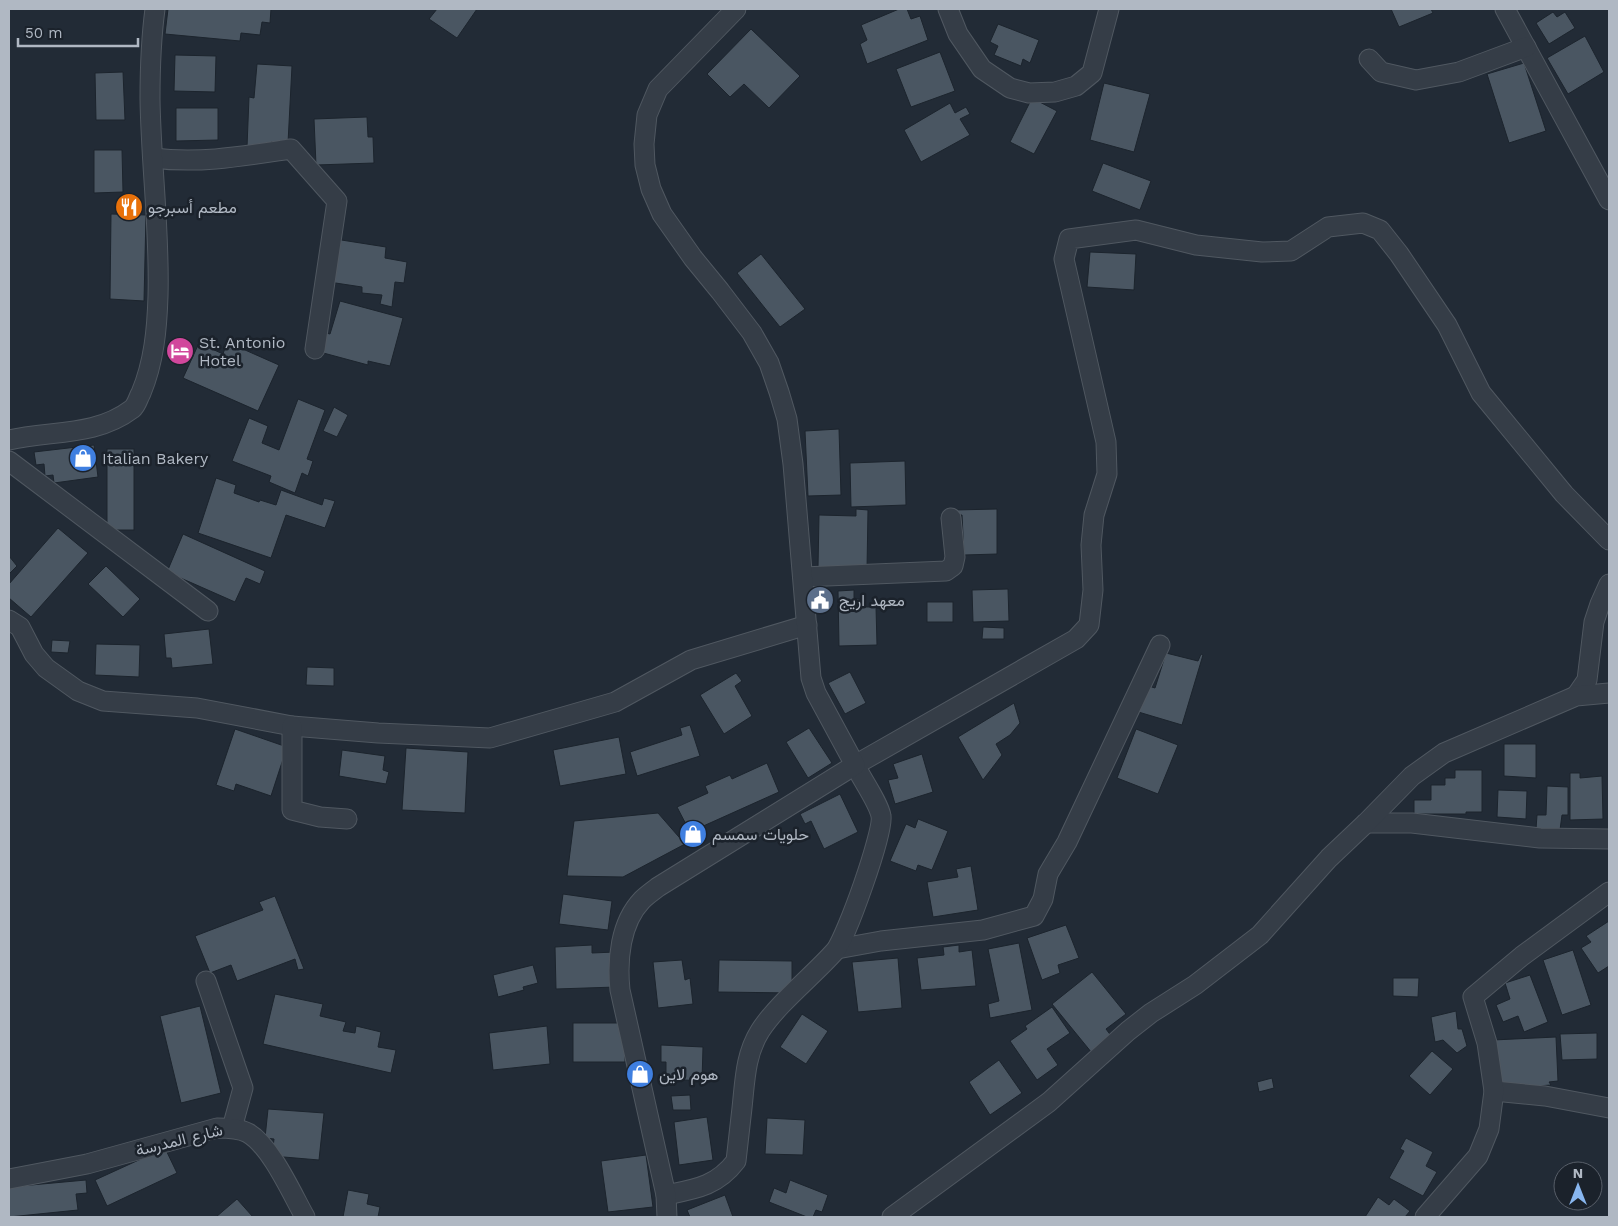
<svg xmlns="http://www.w3.org/2000/svg" width="1618" height="1226" font-family="'Work Sans',Vazirmatn,sans-serif">
<style>
.building{fill:#4a5662;stroke:#1c242d}
.lines{fill:none;stroke-linecap:round;stroke-linejoin:round}
.minor-casing{stroke:#505861;stroke-width:21}
.minor{stroke:#353d47;stroke-width:19}
.labels{text-anchor:middle;dominant-baseline:central;stroke-width:5;stroke-linejoin:round;paint-order:stroke}
.poi-label{font-size:16px;fill:#b0b8c3;stroke:#1b222b;text-anchor:start}
.street-label{font-size:16px;fill:#b0b8c3;stroke:#1b222b}
</style>
<rect width="100%" height="100%" fill="#222b36"/>
<g class="building">
<polygon points="168,9 271,9 270,23 262,22 260,35 241,33 240,41 165,34"/>
<polygon points="437,9 477,9 457,38 429,19"/>
<polygon points="899,9 907,9 911,19 920,16 928,40 867,64 860,44 867,40 861,25"/>
<polygon points="1391,9 1431,9 1433,13 1399,27"/>
<polygon points="1553,12 1557,17 1565,12 1575,28 1549,44 1536,23"/>
<polygon points="998,24 1039,40 1030,63 1023,59 1021,66 994,55 998,46 990,42"/>
<polygon points="751,29 800,76 769,108 744,84 730,97 707,74"/>
<polygon points="1585,36 1604,72 1568,94 1547,58"/>
<polygon points="940,52 955,91 911,107 896,69"/>
<polygon points="175,55 216,56 215,92 174,91"/>
<polygon points="1524,63 1546,131 1509,143 1487,74"/>
<polygon points="257,64 292,66 288,143 271,142 271,148 247,147 249,97 254,98"/>
<polygon points="123,72 125,120 96,120 95,73"/>
<polygon points="1104,83 1150,94 1134,152 1090,140"/>
<polygon points="1032,98 1057,111 1034,154 1010,142"/>
<polygon points="950,103 955,113 966,107 970,114 960,119 970,135 921,162 904,130"/>
<polygon points="176,108 218,108 218,140 176,141"/>
<polygon points="367,117 368,137 373,137 374,163 316,165 314,119"/>
<polygon points="94,150 122,150 123,192 94,193"/>
<polygon points="1103,163 1151,181 1140,210 1092,191"/>
<polygon points="111,214 146,215 144,301 110,299"/>
<polygon points="335,239 386,247 385,258 407,262 404,283 395,282 392,307 380,304 382,295 362,293 362,287 329,282"/>
<polygon points="1090,252 1136,254 1134,290 1087,287"/>
<polygon points="761,254 805,309 780,327 737,273"/>
<polygon points="340,301 403,318 390,366 368,361 368,365 316,351 322,332 330,334"/>
<polygon points="227,342 279,365 258,411 183,378 199,343 223,354"/>
<polygon points="298,399 325,410 307,459 313,461 308,476 302,473 295,493 269,482 271,476 232,461 249,418 268,426 262,443 279,450"/>
<polygon points="334,407 348,415 337,437 323,431"/>
<polygon points="839,429 841,495 808,496 805,431"/>
<polygon points="94,445 98,477 54,483 53,475 45,476 44,464 36,465 34,452"/>
<rect x="107" y="449" width="27" height="81"/>
<polygon points="905,461 906,505 851,507 850,463"/>
<polygon points="216,478 236,485 234,493 259,502 260,500 276,505 281,490 322,505 324,498 335,501 325,528 286,515 271,558 198,533"/>
<polygon points="856,509 868,510 867,569 818,567 819,515 856,516"/>
<polygon points="997,509 997,554 964,555 962,515 955,515 955,510"/>
<polygon points="58,528 88,553 31,617 9,598 9,584"/>
<polygon points="183,534 265,571 260,584 246,578 235,602 167,572"/>
<polygon points="9,556 17,566 9,574"/>
<polygon points="106,566 140,599 123,617 88,584"/>
<polygon points="1008,589 1009,621 973,622 972,590"/>
<polygon points="854,590 854,599 863,599 865,607 876,607 877,645 839,646 838,591"/>
<rect x="927" y="602" width="26" height="20"/>
<polygon points="983,627 1004,628 1004,639 982,639"/>
<polygon points="209,629 213,664 172,668 171,658 166,658 164,634"/>
<polygon points="52,640 70,641 68,653 51,652"/>
<polygon points="96,644 140,645 139,677 95,675"/>
<polygon points="1166,653 1198,661 1201,654 1203,655 1182,725 1135,711 1142,684 1155,688"/>
<polygon points="307,667 334,668 334,686 306,685"/>
<polygon points="850,672 866,703 845,714 828,683"/>
<polygon points="736,673 742,681 735,686 752,716 724,734 700,695"/>
<polygon points="1014,703 1020,723 1010,735 996,744 1002,755 983,780 958,737"/>
<polygon points="690,725 700,756 637,776 630,752 682,735 680,728"/>
<polygon points="809,728 832,763 808,778 786,742"/>
<polygon points="235,729 287,747 271,796 236,784 234,791 216,785"/>
<polygon points="1136,729 1178,745 1158,794 1117,778"/>
<polygon points="619,737 626,774 560,786 553,750"/>
<polygon points="1504,744 1536,744 1536,778 1504,776"/>
<polygon points="406,748 468,752 465,813 402,810"/>
<polygon points="342,750 385,756 383,770 389,772 386,784 339,776"/>
<polygon points="922,754 933,792 895,804 888,780 898,778 893,764"/>
<polygon points="767,763 779,792 690,832 677,807 708,793 705,786 730,775 732,779"/>
<polygon points="1455,770 1482,770 1482,812 1466,812 1466,814 1414,814 1414,800 1431,800 1431,785 1445,785 1445,778 1455,778"/>
<polygon points="1570,773 1580,773 1580,778 1602,776 1603,819 1570,820"/>
<polygon points="1547,786 1568,787 1568,815 1562,815 1560,830 1536,829 1537,815 1546,815"/>
<polygon points="1498,790 1527,791 1526,819 1497,817"/>
<polygon points="840,794 858,832 824,849 811,821 805,824 800,814"/>
<polygon points="658,813 685,844 623,877 567,876 574,821"/>
<polygon points="918,819 948,831 932,870 918,865 916,871 890,861 906,824 915,828"/>
<polygon points="971,866 978,910 933,917 927,882 958,877 956,869"/>
<polygon points="563,894 612,901 608,930 559,924"/>
<polygon points="275,896 304,969 298,970 295,959 237,981 231,965 210,973 195,936 263,910 259,902"/>
<polygon points="1609,921 1609,966 1598,973 1581,948 1591,942 1586,936"/>
<polygon points="1066,925 1079,958 1058,965 1060,973 1042,980 1027,938"/>
<polygon points="1019,943 1032,1010 990,1018 988,1004 999,1001 988,949"/>
<polygon points="592,945 592,953 615,952 616,987 556,989 555,947"/>
<polygon points="959,945 959,952 972,950 976,986 921,990 917,958 944,955 943,947"/>
<polygon points="1573,950 1591,1005 1562,1015 1543,960"/>
<polygon points="898,958 902,1008 858,1012 852,962"/>
<polygon points="682,960 685,980 690,978 693,1004 658,1008 653,962"/>
<polygon points="719,960 792,961 792,993 718,992"/>
<polygon points="533,965 538,983 523,987 524,990 498,997 493,975"/>
<polygon points="1092,972 1126,1014 1106,1029 1112,1037 1092,1053 1052,1004"/>
<polygon points="1530,975 1548,1022 1524,1032 1518,1016 1503,1022 1496,1005 1510,999 1505,983"/>
<polygon points="1393,978 1419,978 1418,997 1393,996"/>
<polygon points="275,994 323,1004 320,1016 346,1022 343,1031 355,1033 356,1026 381,1032 378,1047 396,1050 391,1073 263,1044"/>
<polygon points="200,1006 221,1093 181,1103 160,1016"/>
<polygon points="1052,1007 1070,1033 1047,1049 1058,1065 1037,1080 1010,1041 1027,1029 1025,1026"/>
<polygon points="1456,1011 1458,1029 1462,1029 1467,1046 1457,1053 1443,1040 1435,1042 1431,1017"/>
<polygon points="802,1014 828,1031 806,1064 780,1047"/>
<rect x="573" y="1023" width="52" height="39"/>
<polygon points="547,1026 550,1064 493,1070 489,1033"/>
<polygon points="1597,1033 1597,1059 1562,1060 1560,1034"/>
<polygon points="1556,1037 1558,1081 1549,1082 1551,1085 1497,1089 1493,1040"/>
<polygon points="661,1045 703,1047 702,1081 666,1079 666,1062 661,1062"/>
<polygon points="1432,1051 1453,1069 1430,1095 1409,1076"/>
<polygon points="999,1060 1022,1093 990,1115 969,1082"/>
<polygon points="1272,1078 1274,1088 1259,1092 1257,1082"/>
<polygon points="690,1095 691,1110 673,1110 671,1096"/>
<polygon points="268,1109 324,1113 319,1160 272,1156 274,1139 265,1138"/>
<polygon points="707,1117 713,1160 679,1165 674,1122"/>
<polygon points="767,1118 805,1120 803,1155 765,1154"/>
<polygon points="1406,1138 1433,1152 1426,1166 1437,1172 1423,1196 1389,1178 1404,1151 1400,1149"/>
<polygon points="165,1148 177,1173 107,1206 95,1180"/>
<polygon points="646,1155 653,1207 608,1212 601,1161"/>
<polygon points="86,1180 87,1193 76,1194 78,1210 9,1217 9,1187"/>
<polygon points="790,1180 828,1195 822,1212 816,1210 813,1217 807,1217 769,1202 774,1188 786,1193"/>
<polygon points="348,1190 369,1194 367,1204 380,1207 378,1217 343,1217"/>
<polygon points="725,1195 733,1217 690,1217 687,1210"/>
<polygon points="1378,1197 1389,1205 1394,1199 1410,1211 1405,1217 1365,1217"/>
<polygon points="237,1199 253,1217 216,1217"/>
</g>
<g class="lines">
<g class="minor-casing">
<g id="minor">
<polyline points="948,9 958,34 982,69 1010,88 1029,93 1055,92 1076,86 1092,73 1109,9"/>
<polyline points="1505,9 1609,200"/>
<polyline points="1369,59 1381,72 1416,80 1459,72 1526,47"/>
<path d="M153,158C200,164 244,156 291,149L337,201L315,349"/>
<path d="M9,440C51,430 95,437 132,409C137,405 138,398 141,393C154,362 157,329 158,296C160,231 151,165 150,99C150,69 151,39 155,9"/>
<polyline points="9,461 208,611"/>
<polyline points="803,577 946,571 953,566 955,557 951,518"/>
<polyline points="9,620 20,627 34,654 46,668 78,691 103,701 197,708 292,726 378,733 490,738 615,702 691,660 807,625"/>
<polyline points="1576,696 1587,680 1594,622 1600,604 1609,584"/>
<polyline points="292,726 292,810 320,817 347,819"/>
<polyline points="1366,823 1412,823 1540,838 1609,839"/>
<polyline points="837,949 881,941 983,930 1034,916 1043,899 1048,874 1067,842 1160,645"/>
<polyline points="206,981 243,1088 232,1128"/>
<polyline points="1494,1091 1545,1096 1609,1108"/>
<path d="M9,1179L87,1164L217,1128C227,1128 239,1128 248,1133C271,1146 292,1194 305,1217"/>
<path d="M666,1195C696,1189 717,1186 736,1161C738,1143 740,1126 742,1108C745,1081 745,1055 760,1031C778,1003 813,976 835,951C846,938 884,832 881,816C879,803 861,778 855,765L1076,639L1089,625L1093,590L1091,545L1094,515L1107,474L1106,442L1064,259L1069,239L1136,230L1196,245L1262,252L1291,251L1328,227L1363,223L1380,230L1399,254L1447,325L1481,393L1564,494L1609,540"/>
<path d="M667,1217L666,1195L620,990C617,960 620,923 642,900C647,895 653,891 658,887L855,765L816,693L811,678L793,464L787,419L779,392L769,363L752,333L720,291L693,258L662,214L651,189L645,165L644,144L647,115L658,89L736,9"/>
<polyline points="892,1217 1049,1102 1128,1031 1151,1013 1195,985 1260,935 1329,858 1366,823 1412,776 1444,753 1576,696 1609,693"/>
<polyline points="1425,1217 1478,1156 1489,1129 1494,1091 1487,1043 1473,997 1522,956 1609,892"/>
</g>
</g>
<use href="#minor" class="minor"/>
</g>
<defs>
<g id="restaurant-disc" transform="scale(1.4375)"><circle r="9.5" fill="#e8710a" stroke="#1b222b"/><path d="M-5-6h1v4h1v-4h1v4h1v-4h1v5L-1.5 .5V6h-2V.5L-5-1ZM5-6V6H3V1.5H1.5Q1.5-4 5-6Z" fill="#fff"/></g>
<g id="hotel-disc" transform="scale(1.4375)"><circle r="9.5" fill="#d1479c" stroke="#1b222b"/><path d="M-6-4.5h1.5V1H6V5H4.5V3h-9V5H-6ZM-4 0a1.8 1.8 0 1 1 3.6 0ZM.5 0V-2.5h3Q6-2.5 6 0Z" fill="#fff"/></g>
<g id="shop-disc" transform="scale(1.4375)"><circle r="9.5" fill="#3f7fe0" stroke="#1b222b"/><path d="M-5-2.5h2.3a2.7 3.5 0 0 1 5.4 0H5L5.5 6h-11ZM-1.5-2.5h3a1.5 2.3 0 0 0-3 0Z" fill="#fff"/></g>
<g id="civic-disc" transform="scale(1.4375)"><circle r="9.5" fill="#5c6f8a" stroke="#1b222b"/><path d="M-.6-6.5H3V-4.5H.6V-3L4-1V1h2V6H-6V1h2V-1L-.6-3ZM-1.2 2.5V6h2.4V2.5Z" fill="#fff"/></g>
</defs>
<g fill-rule="evenodd">
<use href="#restaurant-disc" x="129" y="207"/>
<use href="#hotel-disc" x="180" y="351"/>
<use href="#shop-disc" x="83" y="458"/>
<use href="#civic-disc" x="820" y="600"/>
<use href="#shop-disc" x="693" y="834"/>
<use href="#shop-disc" x="640" y="1074"/>
</g>
<g class="labels">
<g class="poi-label">
<text x="148" y="207">مطعم أسبرجو</text>
<text x="199" y="342">St. Antonio<tspan x="199" dy="18">Hotel</tspan></text>
<text x="102" y="458">Italian Bakery</text>
<text x="839" y="600">معهد اريج</text>
<text x="712" y="834">حلويات سمسم</text>
<text x="659" y="1074">هوم لاين</text>
</g>
<g class="street-label">
<text transform="translate(179 1140) rotate(-14)">شارع المدرسة</text>
</g>
</g>
<rect width="1618" height="1226" fill="none" stroke="#b0b8c3" stroke-width="20"/>
<g transform="translate(1578 1186)"><circle r="24" fill="#1b222b" stroke="#575e68"/>
<path d="M0-4L9 19L0 12L-9 19Z" fill="#88b6ef"/>
<text y="-8" font-size="14" font-weight="bold" text-anchor="middle" fill="#b0b8c3">N</text>
</g>
<path d="M18 38v8h120v-8" fill="none" stroke="#b0b8c3" stroke-width="2.5"/>
<text x="25" y="38" font-size="15" fill="#b0b8c3" stroke="#1b222b" stroke-width="4" paint-order="stroke">50 m</text>
</svg>
